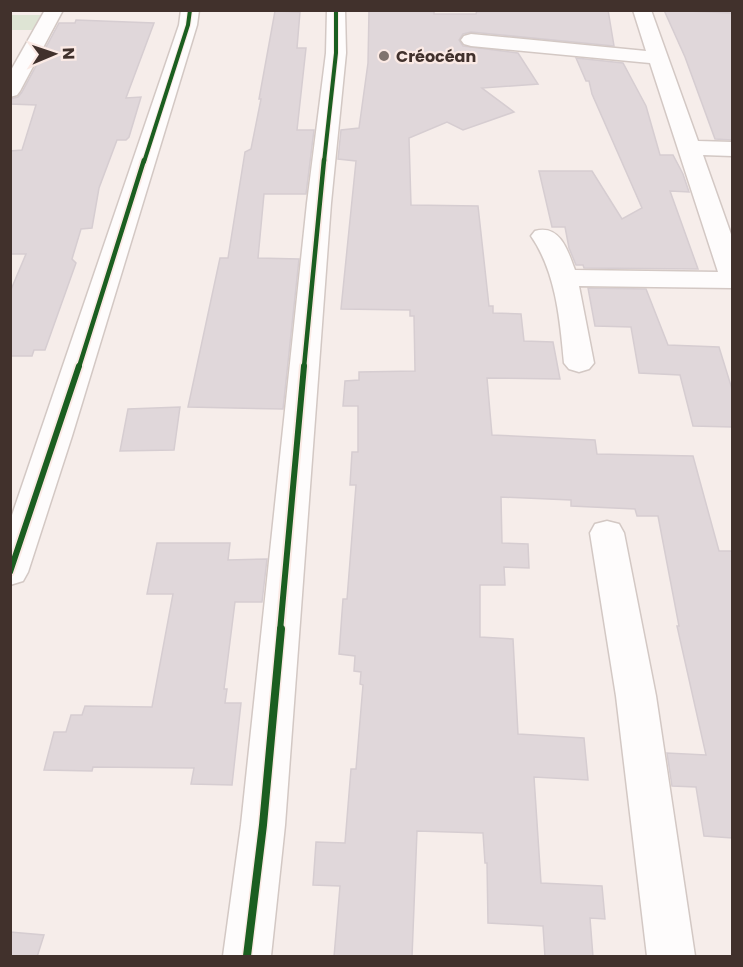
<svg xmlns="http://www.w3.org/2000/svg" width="743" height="967" font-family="Poppins,sans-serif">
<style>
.green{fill:#dee4d4}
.building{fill:#e0d7da;stroke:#d6cdd1;stroke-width:1.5}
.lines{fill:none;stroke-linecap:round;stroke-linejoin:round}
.minor-casing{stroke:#d3c8c4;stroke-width:3}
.minor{fill:#fefcfc;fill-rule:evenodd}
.cycleway-far3-casing{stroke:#fbeae5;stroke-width:6}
.cycleway-far2-casing{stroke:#fbeae5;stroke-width:8}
.cycleway-far1-casing{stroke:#fbeae5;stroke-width:10}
.cycleway-casing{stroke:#fbeae5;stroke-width:11}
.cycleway-far3{stroke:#1b5e20;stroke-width:4}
.cycleway-far2{stroke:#1b5e20;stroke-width:4.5}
.cycleway-far1{stroke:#1b5e20;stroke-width:6}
.cycleway{stroke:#1b5e20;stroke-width:8}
.poi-dot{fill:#80736e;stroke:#fbeae5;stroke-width:2}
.labels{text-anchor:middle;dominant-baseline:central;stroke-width:4.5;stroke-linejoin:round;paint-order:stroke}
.far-poi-label{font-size:16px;font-weight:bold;fill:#41312c;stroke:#fbeae5;text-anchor:start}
</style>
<rect width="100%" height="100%" fill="#f6edea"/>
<polygon class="green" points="11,15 43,15 43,16 33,30 11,30"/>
<g class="building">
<polygon points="369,10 434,10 434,14 476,14 477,10 608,10 614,46 471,32 463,34 459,40 463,46 518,53 538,84 482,88 514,112 463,130 447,122 409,138 411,205 478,206 489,306 493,306 493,313 521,314 524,341 553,342 560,379 487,378 492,435 595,440 597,454 693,456 719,551 732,551 732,838 704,836 696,787 672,786 667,753 706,755 677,626 679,626 658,516 637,516 635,509 571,506 571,500 501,497 502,543 528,544 529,568 504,567 505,585 480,585 480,637 513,639 518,734 584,738 588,780 534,777 541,883 602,886 605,919 590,918 593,957 545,957 543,926 488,923 487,863 485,863 483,833 417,831 412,957 334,957 340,886 313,885 316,842 345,843 351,769 356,769 363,685 360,684 361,672 354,671 355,656 339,654 343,599 347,599 356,485 350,485 352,452 358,452 358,406 343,406 345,381 359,380 359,372 415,371 414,316 410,316 410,310 341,309 356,161 338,159 341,130 359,128 368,63"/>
<polygon points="664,10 732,13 732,140 715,139 685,57"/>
<polygon points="275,11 300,12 297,48 306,48 297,130 314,130 306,194 264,194 258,258 299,259 283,409 188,407 220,258 228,258 245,152 251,149 261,99 259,99"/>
<polygon points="76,20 154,23 126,98 141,97 129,137 126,140 117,140 99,188 92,228 81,229 72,259 76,263 45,350 34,350 32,356 10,356 10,292 26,254 10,254 10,151 22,150 36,105 10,104 10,99 18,97 22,92 59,23 75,23"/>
<polygon points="576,58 623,63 646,106 660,155 673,155 683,174 689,192 670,191 698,269 584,268 583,265 576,265 569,248 565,227 552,227 539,171 592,171 622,219 642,208 592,94 589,81 586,81"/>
<polygon points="588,288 646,289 668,345 719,347 732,389 732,427 693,426 680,375 639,373 631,327 595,326"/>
<polygon points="180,407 174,450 120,451 128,409"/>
<polygon points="157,543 230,543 228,560 267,559 262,602 235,602 224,689 227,689 225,703 241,703 232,785 191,784 194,768 93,767 92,771 44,770 54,732 66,732 71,715 82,715 85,706 152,707 173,594 147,594"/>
<polygon points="10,932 44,935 37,957 10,957"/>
</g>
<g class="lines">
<g class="minor-casing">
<g id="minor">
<polygon points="45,10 63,10 20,91 17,95 10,97 10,72"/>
<polygon points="181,10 199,10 197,25 72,436 28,572 23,581 10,585 10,521 179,25"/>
<polygon points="327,10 345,10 346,53 331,203 285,825 271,956 223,956 241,825 307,203 326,53"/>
<path d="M633,10H651L698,141L732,142V156L703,155L732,237V288L579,286L594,363L589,369L579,372L569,369L564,363C560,320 556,272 531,236L535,231C560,224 568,251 575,270L718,272L650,63L471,46L464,44L461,40L464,36L471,34L646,51Z"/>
<polygon points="607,521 619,524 624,533 656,696 695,956 647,956 616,696 590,533 595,524"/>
</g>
</g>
<use href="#minor" class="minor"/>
<g class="cycleway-far3-casing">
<g id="cycleway-far3">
<polyline points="144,162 188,25 190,10"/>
<polyline points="324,162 336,53 336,10"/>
</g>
</g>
<g class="cycleway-far2-casing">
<g id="cycleway-far2">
<polyline points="79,367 144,160"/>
<polyline points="304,367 324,160"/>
</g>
</g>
<g class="cycleway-far1-casing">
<g id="cycleway-far1">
<polyline points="10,572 79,366"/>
<polyline points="280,631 304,366"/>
</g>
</g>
<g class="cycleway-casing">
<polyline id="cycleway" points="247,956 263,825 281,629"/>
</g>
<use href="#cycleway-far3" class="cycleway-far3"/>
<use href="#cycleway-far2" class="cycleway-far2"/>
<use href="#cycleway-far1" class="cycleway-far1"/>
<use href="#cycleway" class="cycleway"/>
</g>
<circle class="poi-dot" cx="384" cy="56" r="6"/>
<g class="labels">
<g class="far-poi-label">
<text x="396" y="56">Créocéan</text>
</g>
</g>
<rect width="743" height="967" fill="none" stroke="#41312c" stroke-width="24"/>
<g transform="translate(54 54) rotate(88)" stroke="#fbeae5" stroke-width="4.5" paint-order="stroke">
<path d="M0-4.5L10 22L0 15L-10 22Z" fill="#41312c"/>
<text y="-9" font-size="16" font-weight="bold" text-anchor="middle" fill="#41312c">N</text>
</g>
</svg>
